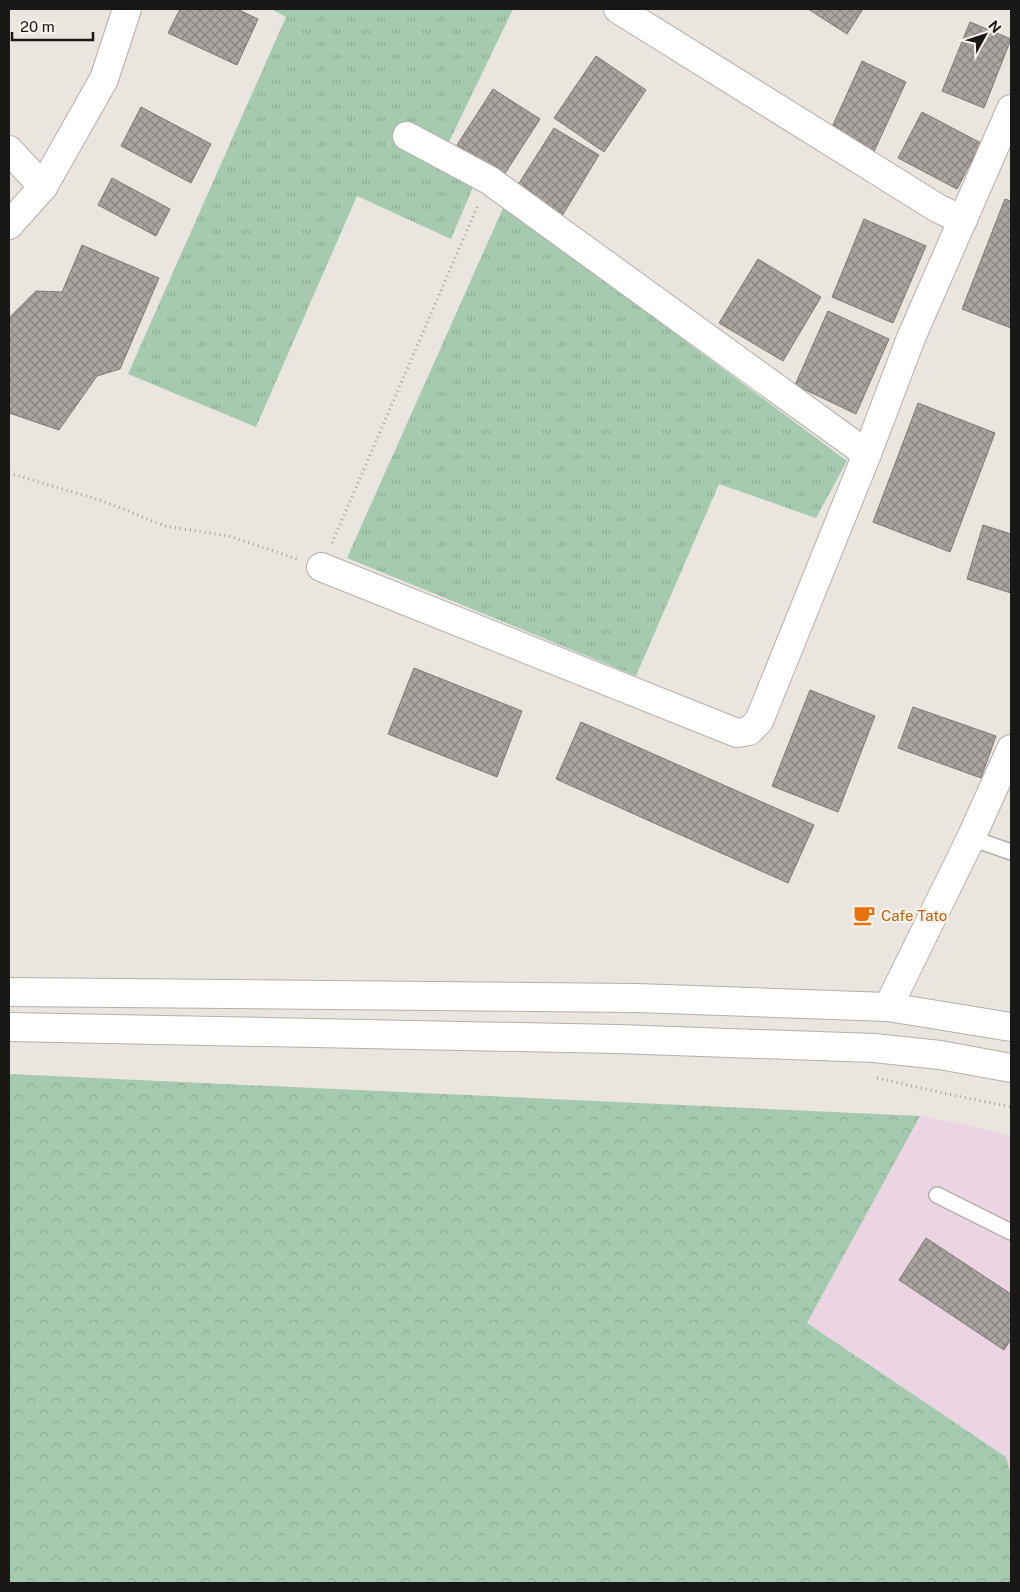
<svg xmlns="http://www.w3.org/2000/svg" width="1020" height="1592" font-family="'Public Sans',sans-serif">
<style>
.medical{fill:#ebd5e2}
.grass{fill:url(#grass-tufts)}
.forest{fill:url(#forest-crowns)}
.building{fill:url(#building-cross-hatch);stroke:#7f7a75}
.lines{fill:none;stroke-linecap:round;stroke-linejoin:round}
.lane-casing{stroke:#b5afaa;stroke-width:18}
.street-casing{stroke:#b5afaa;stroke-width:30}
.secondary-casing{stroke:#b5afaa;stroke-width:30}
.path{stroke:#a4a09b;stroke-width:3;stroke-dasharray:1 4;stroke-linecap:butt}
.lane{stroke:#fff;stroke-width:15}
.street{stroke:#fff;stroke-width:28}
.secondary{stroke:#fff;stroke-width:28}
.labels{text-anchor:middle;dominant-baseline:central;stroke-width:4.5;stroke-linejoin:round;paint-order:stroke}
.food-label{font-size:15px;fill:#c56008;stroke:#f8f2ec;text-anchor:start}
</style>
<defs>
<pattern id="grass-tufts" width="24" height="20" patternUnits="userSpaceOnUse" patternTransform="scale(1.25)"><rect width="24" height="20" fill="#a5cab0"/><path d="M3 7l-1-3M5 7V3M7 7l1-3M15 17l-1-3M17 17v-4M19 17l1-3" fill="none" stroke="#8dad97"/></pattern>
<pattern id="forest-crowns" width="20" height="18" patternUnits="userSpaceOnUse" patternTransform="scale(1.25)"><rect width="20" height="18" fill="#a5cab0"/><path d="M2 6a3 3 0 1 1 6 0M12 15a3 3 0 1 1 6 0" fill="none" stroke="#8dad97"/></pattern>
<pattern id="building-cross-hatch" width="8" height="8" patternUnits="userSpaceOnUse" patternTransform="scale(1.25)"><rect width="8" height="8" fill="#aaa5a0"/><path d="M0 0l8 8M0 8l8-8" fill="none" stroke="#8a8581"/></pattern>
</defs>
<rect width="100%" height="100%" fill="#eae5df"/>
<polygon class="medical" points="920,1116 980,1128 1011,1136 1011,1476 1006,1457 807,1323"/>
<g class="grass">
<polygon points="271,9 513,9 448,144 481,168 451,239 357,196 256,427 128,374 286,17"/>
<polygon points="504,206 847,461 816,518 719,484 636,676 347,558"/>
</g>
<polygon class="forest" points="9,1074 920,1116 807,1323 1006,1457 1011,1476 1011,1583 9,1583"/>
<g class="building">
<polygon points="180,9 237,9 258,19 237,65 168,33"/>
<polygon points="808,9 863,9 847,34"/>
<polygon points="970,22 1011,39 984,108 942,91"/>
<polygon points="596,56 646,90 604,152 554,118"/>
<polygon points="862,61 906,82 871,158 827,138"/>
<polygon points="493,89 540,119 504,175 457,145"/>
<polygon points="141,107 211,144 191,183 121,146"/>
<polygon points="922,112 981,143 957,189 898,158"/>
<polygon points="554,128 599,155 562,216 516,188"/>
<polygon points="112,178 170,209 156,236 98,205"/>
<polygon points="1005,199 1011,201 1011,328 962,309"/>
<polygon points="864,219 926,246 893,323 832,297"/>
<polygon points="82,245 159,278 120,369 97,376 59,430 9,413 9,318 36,291 62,292"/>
<polygon points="758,259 821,297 783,361 719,323"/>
<polygon points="828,311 889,339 856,414 795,385"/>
<polygon points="918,403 995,433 950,552 873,522"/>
<polygon points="983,525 1011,534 1011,593 967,579"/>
<polygon points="414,668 522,711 497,777 388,734"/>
<polygon points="810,690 875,716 838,812 772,786"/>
<polygon points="913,707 996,736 981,778 898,748"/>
<polygon points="581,722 814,825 788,883 556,779"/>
<polygon points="926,1238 1011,1294 1011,1339 1004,1350 899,1280"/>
</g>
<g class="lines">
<g class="lane-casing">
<g id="lane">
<polyline points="971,838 1011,852"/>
<polyline points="937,1195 1011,1232"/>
</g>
</g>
<g class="street-casing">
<g id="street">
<polyline points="618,9 939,209 963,220"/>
<polyline points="407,136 489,180 867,454"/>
<polyline points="9,150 43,187"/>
<polyline points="9,225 43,187 104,79 127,9"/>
<polyline points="321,567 737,733 749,731 759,721 867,454 911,338 1011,109"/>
</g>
</g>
<g class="secondary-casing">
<g id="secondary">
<polyline points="9,992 636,998 888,1007 1011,1027"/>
<polyline points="888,1007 971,838 1011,749"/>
<polyline points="9,1027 617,1039 874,1048 940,1055 1011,1068"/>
</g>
</g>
<g class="path">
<polyline points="9,473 103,501 165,526 229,536 297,559"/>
<polyline points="332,543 478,205"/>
<polyline points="877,1078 952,1095 1011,1107"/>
</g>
<use href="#lane" class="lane"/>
<use href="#street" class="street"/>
<use href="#secondary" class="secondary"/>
</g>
<defs>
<g id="cafe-bare" transform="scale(1.725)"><path d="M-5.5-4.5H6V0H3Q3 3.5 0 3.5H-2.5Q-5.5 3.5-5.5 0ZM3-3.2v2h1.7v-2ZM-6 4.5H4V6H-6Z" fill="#e8710a" stroke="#f8f2ec" stroke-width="2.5" paint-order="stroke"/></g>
</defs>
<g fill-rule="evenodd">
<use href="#cafe-bare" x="864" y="915"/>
</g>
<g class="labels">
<g class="food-label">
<text x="881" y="915">Cafe Tato</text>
</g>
</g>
<rect width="1020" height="1592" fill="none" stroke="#1a1816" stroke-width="20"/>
<g transform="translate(985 35) rotate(50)" stroke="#f8f2ec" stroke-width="4" paint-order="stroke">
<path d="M0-4L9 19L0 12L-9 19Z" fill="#1a1816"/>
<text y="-8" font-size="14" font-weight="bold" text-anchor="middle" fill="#1a1816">N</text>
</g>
<path d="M12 32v8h81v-8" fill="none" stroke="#1a1816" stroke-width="2.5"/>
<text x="20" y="32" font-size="15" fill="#1a1816" stroke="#f8f2ec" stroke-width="4" paint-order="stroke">20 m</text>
</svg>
